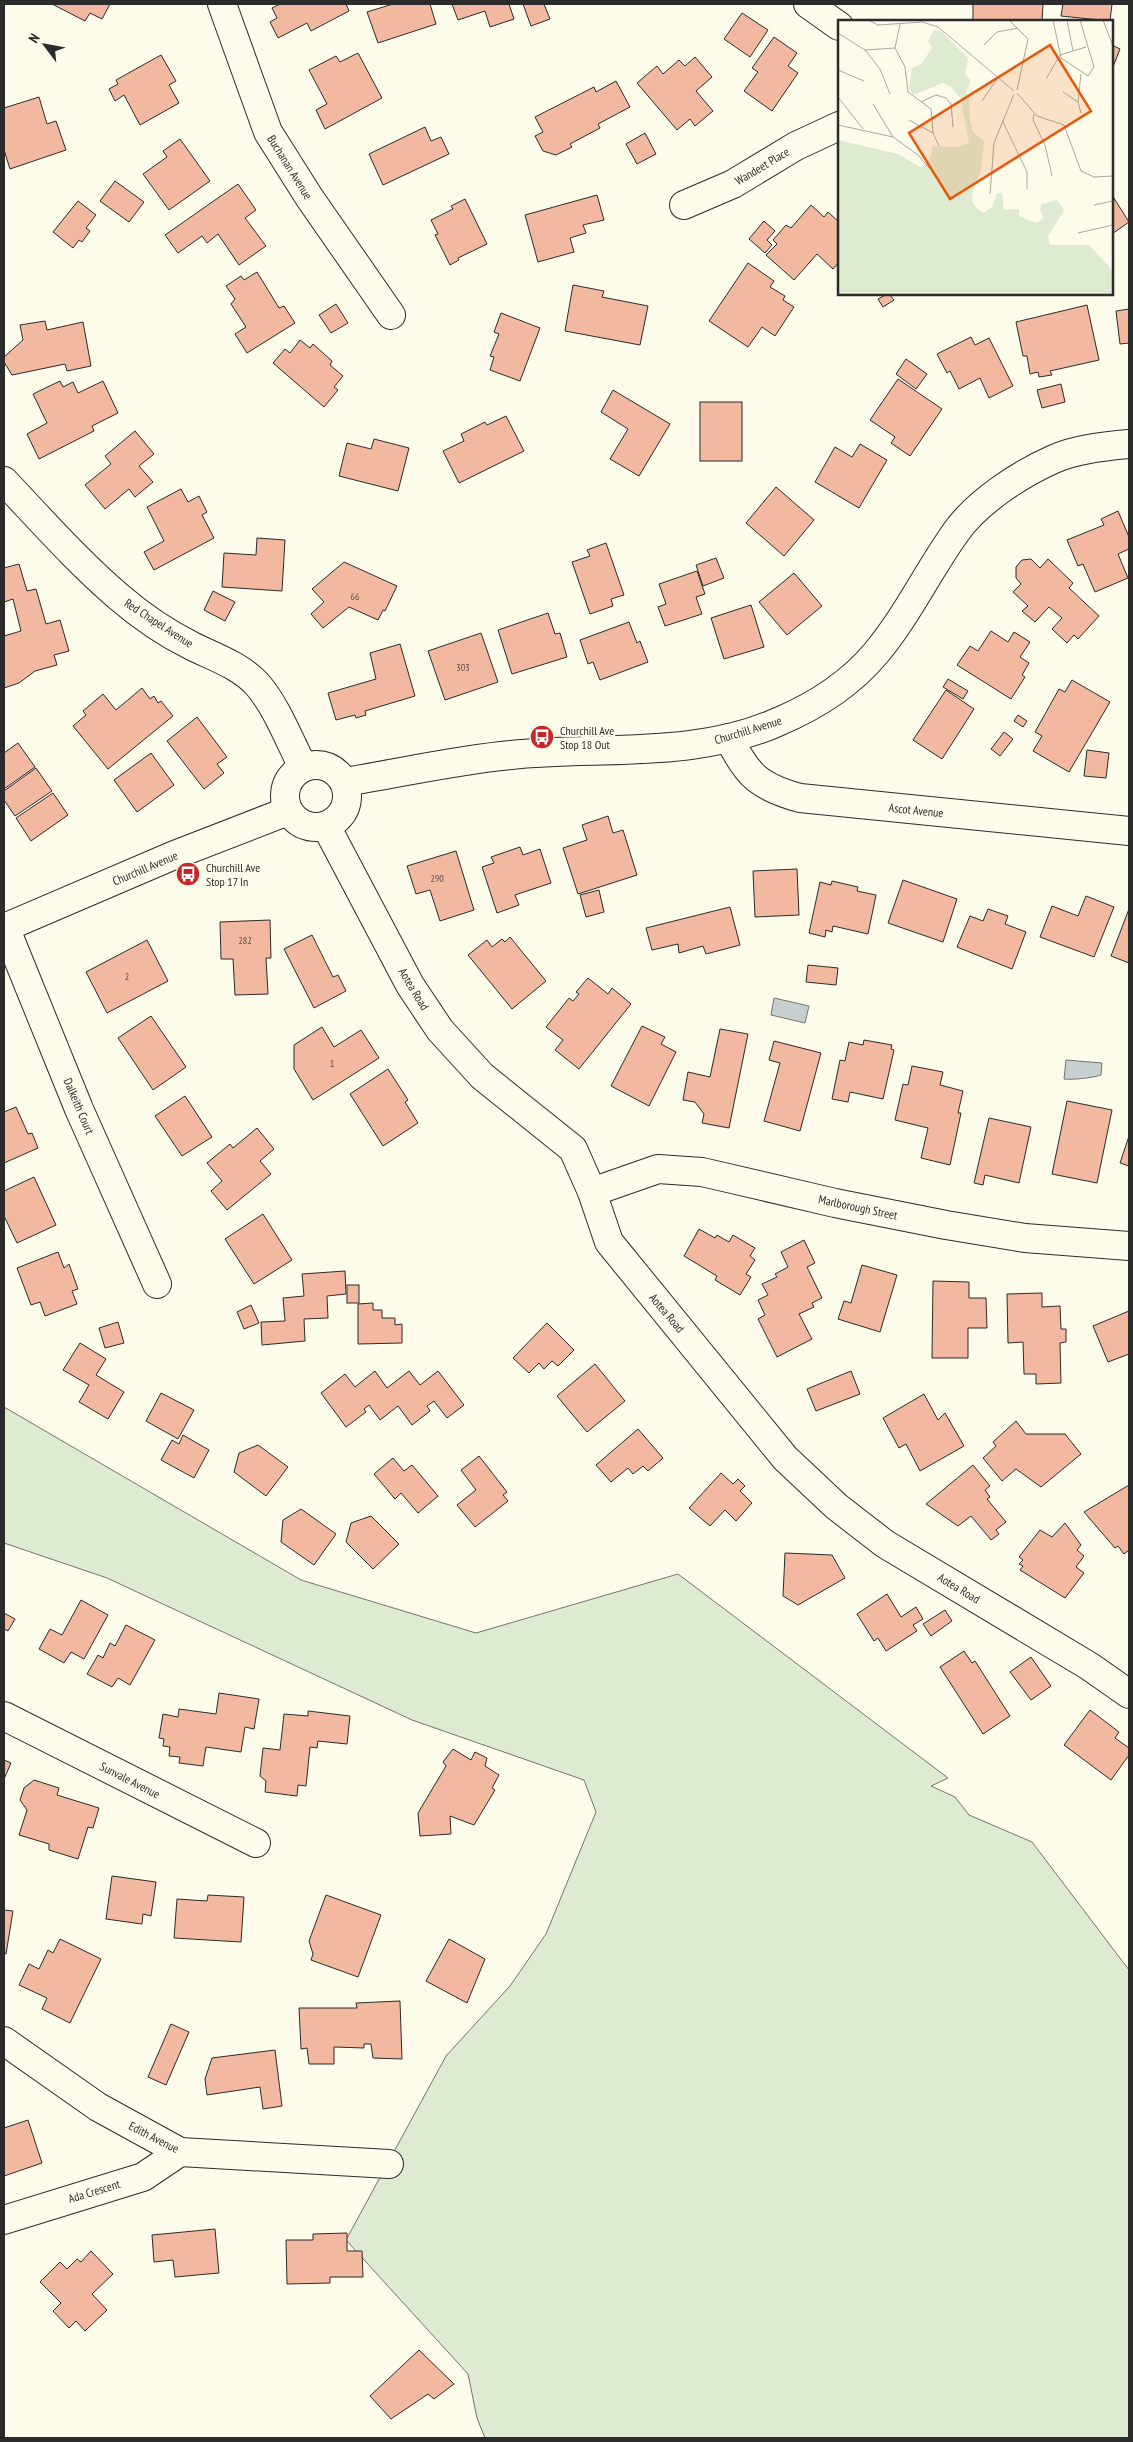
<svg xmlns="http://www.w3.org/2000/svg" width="1133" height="2442" font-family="'PT Sans Narrow',sans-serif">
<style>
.green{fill:#deebd1;stroke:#74746e}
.water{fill:#c7d0d0;stroke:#74746e}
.building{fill:#f2b8a0;stroke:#2b2b2b}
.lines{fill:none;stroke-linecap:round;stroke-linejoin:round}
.minor-casing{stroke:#2b2b2b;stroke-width:30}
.minor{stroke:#fdfbea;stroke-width:28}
.labels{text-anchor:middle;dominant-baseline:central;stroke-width:4;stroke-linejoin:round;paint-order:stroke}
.number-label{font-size:10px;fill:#5d4e48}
.street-label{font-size:12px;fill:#2b2b2b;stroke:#fdfbea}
.poi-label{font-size:12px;fill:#2b2b2b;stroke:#fdfbea;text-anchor:start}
.inset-road{fill:none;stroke:#a9a89e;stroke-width:1}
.view{fill:#e8590c;fill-opacity:0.15;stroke:#e8590c;stroke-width:2.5}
.inset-edge{fill:none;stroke:#2b2b2b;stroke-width:2.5}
</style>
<rect width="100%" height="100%" fill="#fdfbea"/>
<polygon class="green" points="4,1407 301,1580 476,1633 678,1574 948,1778 931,1786 955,1797 969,1815 1032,1842 1129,1970 1129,2438 485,2438 477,2418 468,2374 346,2240 446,2056 510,1986 546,1934 596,1812 584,1780 412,1720 107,1578 4,1543"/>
<g class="water">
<polygon points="774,998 809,1006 805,1023 771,1015"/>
<path d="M1066,1060L1102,1063L1101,1075C1092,1078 1073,1080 1064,1079Z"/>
</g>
<g class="building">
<polygon points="52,4 110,4 102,19 90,13 85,21"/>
<polygon points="280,4 346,4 349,11 311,31 307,23 278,38 270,22 277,18 272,8"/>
<polygon points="393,4 430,4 436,24 378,43 367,12"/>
<polygon points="452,4 509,4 514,19 490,27 485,11 458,20"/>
<polygon points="523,4 544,4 550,19 531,26"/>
<polygon points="973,4 1043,4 1042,21 973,21"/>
<polygon points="1063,4 1112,4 1110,21 1061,16"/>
<polygon points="742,13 768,30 750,57 724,39"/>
<polygon points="774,37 797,53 788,66 798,73 772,111 744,91 758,72 752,68"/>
<polygon points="1112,45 1120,49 1113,67 1112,66"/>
<polygon points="358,53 382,98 325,129 316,110 327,104 309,70 336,56 340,62"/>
<polygon points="161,55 176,81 169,85 179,103 140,125 124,95 115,101 109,89 118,84 116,80"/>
<polygon points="695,57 712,77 696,91 713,111 695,126 690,119 677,130 637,83 657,66 663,74 679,60 685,66"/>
<polygon points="616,81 630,107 598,124 600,128 570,144 572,147 556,155 543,151 535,136 543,132 535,117 594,87 596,92"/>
<polygon points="39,97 47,124 56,121 66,150 10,169 4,150 4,108"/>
<polygon points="425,127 431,141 441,137 449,154 383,185 369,154"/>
<polygon points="645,133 656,154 637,164 626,144"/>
<polygon points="180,139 210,181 169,210 143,174 167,157 163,151"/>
<polygon points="115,181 144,202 129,222 100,201"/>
<polygon points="238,184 256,210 245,218 266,246 239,265 218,234 207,243 202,236 178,253 165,235"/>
<polygon points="597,195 604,220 583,225 586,233 570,238 574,252 538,262 525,215"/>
<polygon points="1112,195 1129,222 1112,234"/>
<polygon points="465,199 487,244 458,258 459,260 450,265 435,235 438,234 431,220 453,209 451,206"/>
<polygon points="78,201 96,215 86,228 90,231 82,242 79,240 73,248 53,232"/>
<polygon points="811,205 824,217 828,212 839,222 839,262 833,269 817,254 794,280 766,255 777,244 773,240 786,225 791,228"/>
<polygon points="764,221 775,231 767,240 772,245 765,253 749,239"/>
<polygon points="748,263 774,281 770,287 785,296 783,300 794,307 775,336 762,327 748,347 709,321"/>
<polygon points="257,272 279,308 284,306 295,323 247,353 235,334 246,327 231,304 235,299 226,286 241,276 244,280"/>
<polygon points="573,285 604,291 602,297 648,306 640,345 565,331"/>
<polygon points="887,294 889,294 894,300 883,307 878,299"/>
<polygon points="336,304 348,323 331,333 319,315"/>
<polygon points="1087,305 1099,360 1050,371 1052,375 1039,377 1038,372 1030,374 1027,356 1023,356 1016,322"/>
<polygon points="1129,309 1129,343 1120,344 1116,311"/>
<polygon points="501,313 540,328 520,381 490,370 494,357 490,356 499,334 494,332"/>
<polygon points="45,321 47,330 83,322 91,366 67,371 65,364 12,375 4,362 4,357 23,340 20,325"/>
<polygon points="971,337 975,345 989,338 1013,386 989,398 980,378 959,389 950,371 947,373 937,354"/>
<polygon points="300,340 310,348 313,344 332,361 330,365 343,376 334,387 338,390 324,407 273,363 285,349 290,353"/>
<polygon points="906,359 927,374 916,389 896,374"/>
<polygon points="898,379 942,409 910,456 891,443 895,437 870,420"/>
<polygon points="60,381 63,387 73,382 78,393 103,381 118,413 92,426 94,431 39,459 27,434 47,423 33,394"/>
<polygon points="1061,384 1065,402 1042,408 1037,390"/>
<polygon points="613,390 670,424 639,476 610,459 628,429 601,412"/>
<rect x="700" y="402" width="42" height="59"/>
<polygon points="506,416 524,451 459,483 443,451 464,441 461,434 485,422 487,425"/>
<polygon points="135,431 154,454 139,466 153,482 135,497 129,489 105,509 85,485 111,464 105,456"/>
<polygon points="374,439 409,448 398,491 339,476 347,443 371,449"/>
<polygon points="860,444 887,460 859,508 815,482 835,447 852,457"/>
<polygon points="776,487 814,520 784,556 746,523"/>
<polygon points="181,489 188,502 199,496 207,512 202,515 214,538 154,570 144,552 164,541 147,507"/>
<polygon points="1118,511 1129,537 1129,549 1118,554 1128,578 1095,592 1083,564 1078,566 1067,540 1104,525 1101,519"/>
<polygon points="257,538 285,540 282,591 222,587 224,553 256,555"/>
<polygon points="606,543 624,595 611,599 613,606 590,614 572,562 590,556 587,550"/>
<polygon points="716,558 724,578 703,586 696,565"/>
<polygon points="1031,559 1040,568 1048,559 1073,583 1069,588 1099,616 1078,639 1074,635 1067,643 1052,629 1062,618 1049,607 1035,622 1022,611 1028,606 1013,592 1021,584 1016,578 1016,567 1022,560"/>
<polygon points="344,562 397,586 385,611 383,610 378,620 349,607 323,628 311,614 324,602 312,589"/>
<polygon points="19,564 27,591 36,589 46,624 60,620 69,651 54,655 57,665 35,671 19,683 4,688 4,636 21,631 13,599 4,602 4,568"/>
<polygon points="697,571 705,594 696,597 702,614 665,626 658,607 666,604 659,584"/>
<polygon points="794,573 822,606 787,635 759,602"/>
<polygon points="213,591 235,602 225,621 204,610"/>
<polygon points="751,605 764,647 724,659 711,618"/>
<polygon points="548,613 555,634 560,633 567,657 512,674 498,630"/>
<polygon points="629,622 637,643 640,641 648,662 600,680 593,662 588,664 580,640"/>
<polygon points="991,631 1008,642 1014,632 1030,642 1020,657 1029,663 1022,675 1025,677 1011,699 957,665 970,646 978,651"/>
<polygon points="481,633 498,682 445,700 428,651"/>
<polygon points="400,644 415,696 365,711 366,715 356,718 355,715 336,720 328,693 376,679 370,653"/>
<polygon points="948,679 968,691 963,699 943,687"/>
<polygon points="1072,680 1110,702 1069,772 1033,751 1042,736 1035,732 1059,689 1065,692"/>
<polygon points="142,688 150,699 154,696 158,703 161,701 173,716 108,769 73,726 86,715 83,711 103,694 116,710"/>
<polygon points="946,690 974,709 942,759 913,740"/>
<polygon points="1018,715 1027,721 1023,727 1014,721"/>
<polygon points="197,717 227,757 217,764 224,773 204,789 167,741"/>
<polygon points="1004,732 1013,739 1000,756 991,749"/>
<polygon points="18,743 35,767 4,789 4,753"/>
<polygon points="1087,750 1109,753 1106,778 1084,776"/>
<polygon points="151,753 174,785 137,812 114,780"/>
<polygon points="36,768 52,791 15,816 4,800 4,791"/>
<polygon points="53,793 68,815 31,841 16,818"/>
<polygon points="608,816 613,833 623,830 637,875 578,894 563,848 587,840 582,825"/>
<polygon points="520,847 523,855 540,849 551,883 515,895 519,905 497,913 482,867 494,863 491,857"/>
<polygon points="456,851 474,910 440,921 430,890 416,894 407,866"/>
<polygon points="797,869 799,915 755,917 753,871"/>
<polygon points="903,880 957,899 943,942 888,923"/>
<polygon points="832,881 858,887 857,891 876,895 868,934 833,926 832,932 826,930 825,937 809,933 820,882 831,885"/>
<polygon points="599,890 604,912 586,917 580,895"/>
<polygon points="1086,896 1114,907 1094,957 1040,937 1052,906 1078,916"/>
<polygon points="730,907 740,945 706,954 703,946 679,953 678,944 652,950 646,928"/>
<polygon points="988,909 1008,916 1005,924 1026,932 1012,969 957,947 970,916 983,921"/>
<polygon points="1129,909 1129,963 1111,956"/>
<polygon points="270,920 271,958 266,958 268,994 235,995 233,959 221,959 220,922"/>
<polygon points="312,935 333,977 338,975 346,991 314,1008 284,949"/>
<polygon points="510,937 546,981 512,1009 468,955 487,940 492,947 502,939 505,942"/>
<polygon points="147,940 168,981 107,1013 86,972"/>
<polygon points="808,965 838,968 836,985 806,982"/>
<polygon points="588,978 608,994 612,988 631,1004 579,1069 555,1050 563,1040 546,1027 569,998 573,1001 579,994 576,992"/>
<polygon points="151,1016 186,1067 153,1090 118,1038"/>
<polygon points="642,1026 665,1037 661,1044 676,1052 649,1106 611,1086"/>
<polygon points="322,1027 334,1047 361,1030 379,1058 313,1100 294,1069 294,1045"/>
<polygon points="720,1029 748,1034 729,1128 702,1123 704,1114 695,1102 683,1100 688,1072 710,1077"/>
<polygon points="864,1040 892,1045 891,1049 894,1050 883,1099 850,1092 848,1102 832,1099 840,1060 845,1061 849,1042 863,1045"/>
<polygon points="774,1041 821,1053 800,1131 764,1121 780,1063 769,1060"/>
<polygon points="912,1066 943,1072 940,1085 963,1091 958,1113 961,1113 950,1165 921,1158 928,1128 895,1120 903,1084 908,1085"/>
<polygon points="388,1069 408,1100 405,1102 418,1123 383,1146 350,1094"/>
<polygon points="185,1096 212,1137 182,1156 155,1116"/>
<polygon points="1067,1101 1112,1110 1097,1183 1052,1174"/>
<polygon points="16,1107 28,1134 32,1133 38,1148 4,1163 4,1112"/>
<polygon points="989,1118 1031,1127 1019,1183 985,1175 983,1185 974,1183"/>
<polygon points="257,1128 274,1149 260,1161 271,1174 227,1210 211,1191 222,1181 207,1163 230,1144 233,1148"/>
<polygon points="1129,1136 1129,1166 1120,1163"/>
<polygon points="34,1177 56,1225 17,1243 4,1216 4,1191"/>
<polygon points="263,1214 292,1260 254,1284 225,1239"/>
<polygon points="699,1229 715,1238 717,1235 729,1242 733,1235 755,1248 750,1256 755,1260 746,1274 751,1277 740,1295 715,1280 717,1276 684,1256"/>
<polygon points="804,1240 815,1263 807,1267 822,1298 812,1303 814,1307 799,1314 812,1339 777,1357 758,1319 765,1315 758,1300 768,1295 762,1284 777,1277 775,1274 788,1267 781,1252"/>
<polygon points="58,1252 64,1268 69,1264 78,1289 72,1291 77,1304 45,1316 40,1302 31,1305 17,1268"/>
<polygon points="862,1265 897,1275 880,1332 838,1319 844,1301 851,1303"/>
<polygon points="345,1271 346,1294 327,1296 328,1318 304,1319 305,1341 262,1345 261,1322 285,1321 283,1298 304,1296 302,1274"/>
<polygon points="933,1281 969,1282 969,1298 986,1298 987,1328 968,1328 968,1358 932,1358"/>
<rect x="347" y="1285" width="12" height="18"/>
<polygon points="1042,1293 1042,1307 1060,1306 1061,1329 1066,1329 1066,1342 1060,1343 1061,1383 1036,1384 1036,1374 1024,1374 1023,1342 1008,1343 1007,1294"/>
<polygon points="373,1303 373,1310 382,1310 382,1318 395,1318 395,1325 402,1324 402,1343 358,1344 358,1304"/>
<polygon points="251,1305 259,1323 244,1329 237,1312"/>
<polygon points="1129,1311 1129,1354 1108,1362 1093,1326"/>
<polygon points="118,1322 124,1343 105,1348 99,1328"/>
<polygon points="547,1323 574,1350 558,1366 552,1361 544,1369 539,1363 529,1373 513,1358"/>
<polygon points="80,1343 106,1359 96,1375 124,1392 108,1419 79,1402 89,1385 63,1370"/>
<polygon points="595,1364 625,1401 587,1432 557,1396"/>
<polygon points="375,1371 387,1388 409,1371 420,1385 438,1371 464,1405 447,1418 434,1401 427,1406 430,1411 412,1425 398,1406 380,1420 369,1405 364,1409 366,1412 346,1427 321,1393 345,1374 355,1387"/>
<polygon points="851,1371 860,1394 816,1411 807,1389"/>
<polygon points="161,1393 194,1410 178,1439 146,1421"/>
<polygon points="924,1394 938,1420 945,1413 964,1446 920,1471 906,1444 899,1448 883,1418"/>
<polygon points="1016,1421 1026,1434 1065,1434 1081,1454 1041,1487 1016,1469 1002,1481 983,1458 996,1446 993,1442"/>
<polygon points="638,1429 663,1458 648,1471 643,1466 633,1474 628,1468 611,1482 596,1465"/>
<polygon points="183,1435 209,1450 194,1478 161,1460 172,1440 179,1444"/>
<polygon points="258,1445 288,1467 266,1496 234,1472 239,1453"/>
<polygon points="479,1456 507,1492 503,1495 508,1501 475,1527 457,1505 476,1490 461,1470"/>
<polygon points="393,1458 404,1471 412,1465 438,1496 418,1513 401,1493 395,1499 374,1474"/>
<polygon points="973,1465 990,1486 985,1490 990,1497 987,1499 1006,1522 996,1530 999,1534 991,1540 971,1516 958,1526 926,1504"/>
<polygon points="721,1473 733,1484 738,1479 745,1486 740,1491 752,1503 736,1521 725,1510 710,1526 689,1508"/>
<polygon points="1129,1485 1129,1550 1124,1554 1118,1546 1115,1548 1084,1512"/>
<polygon points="301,1509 336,1534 314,1565 281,1542 283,1520"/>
<polygon points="371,1516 399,1544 373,1569 346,1542 351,1523"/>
<polygon points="1065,1523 1081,1545 1077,1550 1084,1556 1076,1567 1084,1573 1065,1598 1020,1570 1023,1566 1019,1564 1023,1560 1019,1557 1040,1530 1052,1537"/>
<polygon points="785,1553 832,1555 845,1578 798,1605 783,1596"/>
<polygon points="887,1594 901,1617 916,1607 923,1619 913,1625 917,1631 886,1651 878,1638 874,1641 857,1614"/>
<polygon points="81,1600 108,1615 84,1659 71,1652 64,1663 39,1649 50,1629 62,1635"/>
<polygon points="945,1610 952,1621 931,1636 923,1624"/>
<polygon points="4,1613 15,1619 8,1631 4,1629"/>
<polygon points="126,1625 155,1640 130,1685 118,1678 112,1687 87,1674 98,1655 103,1658 110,1643 115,1646"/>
<polygon points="964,1651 972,1663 975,1661 1010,1716 983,1734 940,1667"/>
<polygon points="1031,1657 1051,1686 1031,1700 1010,1672"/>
<polygon points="219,1693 259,1699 254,1729 245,1727 241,1752 206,1747 203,1766 179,1763 180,1757 169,1756 170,1747 163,1746 164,1739 159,1738 163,1714 178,1717 179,1709 216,1714"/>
<polygon points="1090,1710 1119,1732 1115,1738 1129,1748 1129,1755 1111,1780 1064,1745"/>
<polygon points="308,1711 350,1716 347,1744 318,1741 317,1748 310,1747 306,1786 298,1785 297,1796 265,1792 266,1781 260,1776 263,1748 280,1750 284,1714 308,1716"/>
<polygon points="453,1749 471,1760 475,1752 487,1758 485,1766 499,1775 492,1788 495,1790 474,1825 450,1816 451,1834 420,1836 418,1813 446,1766 443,1762"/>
<polygon points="4,1760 11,1763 4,1779"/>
<polygon points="34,1780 59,1788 57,1795 99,1808 93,1828 88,1827 78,1859 49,1850 49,1844 19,1835 27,1810 20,1800 24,1788"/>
<polygon points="112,1876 156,1882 151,1916 143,1914 142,1924 106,1919"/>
<polygon points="208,1895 244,1897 241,1942 174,1938 177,1899 207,1901"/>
<polygon points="326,1895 381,1915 358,1977 311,1960 313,1954 309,1941"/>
<polygon points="4,1910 13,1911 6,1954 4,1953"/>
<polygon points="60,1939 101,1959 70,2023 42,2009 47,1998 19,1985 29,1964 39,1969 48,1950 53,1953"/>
<polygon points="449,1939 485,1959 467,2003 426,1981"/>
<polygon points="400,2001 402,2059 373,2058 371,2044 364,2044 364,2048 334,2047 334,2064 309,2064 307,2048 301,2049 299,2008 357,2008 356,2003"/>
<polygon points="171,2024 189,2032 166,2085 148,2077"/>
<polygon points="275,2050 282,2106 263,2109 260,2087 207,2095 205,2079 212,2058"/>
<polygon points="28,2120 42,2163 4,2176 4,2128"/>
<polygon points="215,2229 219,2273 175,2277 173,2260 154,2262 152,2235"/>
<polygon points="347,2233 347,2251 362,2251 363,2277 330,2277 330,2283 287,2284 286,2240 313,2240 313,2234"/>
<polygon points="91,2251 113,2274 92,2294 107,2310 85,2331 76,2321 69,2328 53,2311 61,2303 40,2282 60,2262 67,2269 77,2259 81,2262"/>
<polygon points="419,2350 454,2384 434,2399 428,2394 391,2419 370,2396"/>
</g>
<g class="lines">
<g class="minor-casing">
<g id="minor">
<polyline points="222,4 268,132 309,197 391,315"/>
<polyline points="808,4 839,26"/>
<polyline points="684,205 733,184 796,146 839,126"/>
<path d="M4,481C41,520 78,562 119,597C141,616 166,633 192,646C214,657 239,665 257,684C277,707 289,740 303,767"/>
<path d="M729,738C747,776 760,787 800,798L1129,831"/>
<circle cx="316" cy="796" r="31"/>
<path d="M345,782C400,773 456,760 511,755C599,746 697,759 780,721C815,706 851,683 876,653C907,616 928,571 956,532C977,502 1020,474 1054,459C1076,449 1105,446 1129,444"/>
<polyline points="326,826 410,985 440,1030 482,1076 573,1149 592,1192 609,1242 785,1458 836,1506 885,1544 1089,1666 1129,1694"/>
<polyline points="5,927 79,1109 157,1284"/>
<polyline points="4,928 172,856 288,811"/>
<polyline points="592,1192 658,1169 702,1172 835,1203 946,1225 1025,1238 1129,1246"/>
<polyline points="4,1716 256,1843"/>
<polyline points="4,2041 98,2107 180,2152 389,2164"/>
<polyline points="4,2220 143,2177 180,2152"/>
</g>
</g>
<use href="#minor" class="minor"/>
</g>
<defs>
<g id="bus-disc" transform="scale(1.25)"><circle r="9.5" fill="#c62828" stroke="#fdfbea"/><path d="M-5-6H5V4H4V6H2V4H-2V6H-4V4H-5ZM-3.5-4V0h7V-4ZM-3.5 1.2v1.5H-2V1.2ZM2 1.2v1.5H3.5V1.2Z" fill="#fff"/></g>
</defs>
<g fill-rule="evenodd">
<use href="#bus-disc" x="542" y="737"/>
<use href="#bus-disc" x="188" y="874"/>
</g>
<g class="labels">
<g class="number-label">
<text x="355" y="596">66</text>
<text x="463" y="667">303</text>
<text x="437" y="878">290</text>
<text x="245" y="940">282</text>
<text x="127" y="976">2</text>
<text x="332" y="1063">1</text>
</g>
<g class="street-label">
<text transform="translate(762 166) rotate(-31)">Wandeet Place</text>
<text transform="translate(290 167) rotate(58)">Buchanan Avenue</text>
<text transform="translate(159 623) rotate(33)">Red Chapel Avenue</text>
<text transform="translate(748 730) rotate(-17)">Churchill Avenue</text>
<text transform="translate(916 810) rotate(6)">Ascot Avenue</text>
<text transform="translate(145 868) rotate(-23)">Churchill Avenue</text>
<text transform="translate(414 989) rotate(59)">Aotea Road</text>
<text transform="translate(79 1106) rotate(67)">Dalkeith Court</text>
<text transform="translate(858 1207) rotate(12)">Marlborough Street</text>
<text transform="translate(667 1313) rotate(50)">Aotea Road</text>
<text transform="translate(959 1588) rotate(31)">Aotea Road</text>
<text transform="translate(130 1780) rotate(27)">Sunvale Avenue</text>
<text transform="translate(154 2137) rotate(27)">Edith Avenue</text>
<text transform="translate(94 2191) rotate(-17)">Ada Crescent</text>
</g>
<g class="poi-label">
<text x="560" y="730">Churchill Ave<tspan x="560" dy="14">Stop 18 Out</tspan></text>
<text x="206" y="867">Churchill Ave<tspan x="206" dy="14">Stop 17 In</tspan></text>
</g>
</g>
<g transform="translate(838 20)">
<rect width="275" height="275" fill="#fdfbea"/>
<path d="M96,10L103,11L130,38L127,54L133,60L128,73L131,75L132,100L135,112L146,121L143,151L134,174L135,184L145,193L154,187L159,173H164L166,190L181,189V196L198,203L206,198L202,189L204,184L219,180L226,190L210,216L212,225H251L274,250L275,275H0V120L60,134L84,148L92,138L95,126L120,127L131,123L123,79L113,67L105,63L75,75L71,68L74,48L83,44L94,28L90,21Z" fill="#deebd1"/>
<path class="inset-road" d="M30,0L40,5L84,2L100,7L176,71M171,0L190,19L179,70M215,0L223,38L250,56L256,47L242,0M229,0L235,31M265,0L275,26M62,4L57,28L67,47L70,72L93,89L95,113L101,126M0,13L27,30L57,28M146,25L159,12L180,8M27,30L42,49L52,74M0,50L26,61M208,59L222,35L248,27M225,72L240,82L243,93M179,73L199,96L226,105L243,151L256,157L275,156M0,77L25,109M144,81L159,59M83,82L98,75L108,78L113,84L115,107M240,82L243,54M35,84L55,117M196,94L195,100L207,125L214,156M71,100L95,113M165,102L189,152V169M0,105L55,117L80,135L91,148M152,174L156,123L176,74M256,185L275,181M240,213L275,205"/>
<path class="view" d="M212,25L253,91L112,179L71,113Z"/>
<rect width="275" height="275" class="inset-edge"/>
</g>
<rect width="1133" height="2442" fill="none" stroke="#2b2b2b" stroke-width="10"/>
<g transform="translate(45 45) rotate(302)" stroke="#fdfbea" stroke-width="4" paint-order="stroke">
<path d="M0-4L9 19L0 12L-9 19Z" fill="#2b2b2b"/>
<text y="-8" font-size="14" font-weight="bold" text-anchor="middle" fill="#2b2b2b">N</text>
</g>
</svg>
